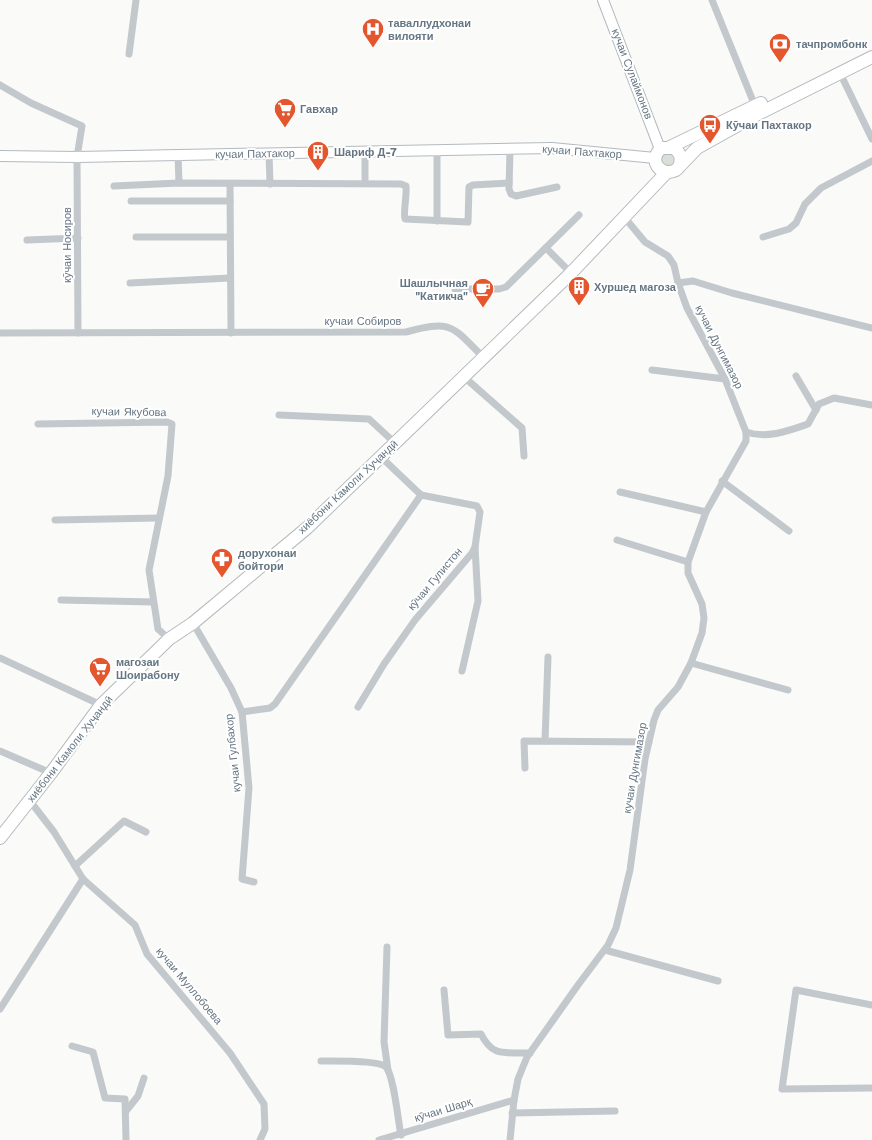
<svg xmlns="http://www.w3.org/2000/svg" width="872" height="1140" font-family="'Work Sans',sans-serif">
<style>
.grass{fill:#dadfd7}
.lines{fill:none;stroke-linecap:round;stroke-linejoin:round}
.secondary-casing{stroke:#b3babf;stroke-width:12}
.primary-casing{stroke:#b5babe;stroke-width:14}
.street{stroke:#c3c8cc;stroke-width:7}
.secondary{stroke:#fff;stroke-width:10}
.primary{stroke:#fff;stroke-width:12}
.labels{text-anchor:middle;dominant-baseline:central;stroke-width:4;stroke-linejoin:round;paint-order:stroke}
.poi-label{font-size:11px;font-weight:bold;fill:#657683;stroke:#fff;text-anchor:start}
.street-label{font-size:11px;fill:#657683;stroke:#fff}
</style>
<rect width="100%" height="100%" fill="#fafaf8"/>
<circle class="grass" cx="668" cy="159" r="7"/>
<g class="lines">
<g class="secondary-casing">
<g id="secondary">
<polyline points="603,0 660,149"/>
<polyline points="0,156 77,157 552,148 655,158"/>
</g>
</g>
<g class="primary-casing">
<g id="primary">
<polyline points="670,147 761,103"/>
<path d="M679,167C682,159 681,153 674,148H662C647,159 660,178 676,170L697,148L758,114L872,57"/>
<polyline points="0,838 51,773 101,705 169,639 193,623 307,528 571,273 667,172"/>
</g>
</g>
<g class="street">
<polyline points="712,0 755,106"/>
<polyline points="129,54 136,0"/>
<polyline points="840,73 872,139"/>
<polyline points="0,85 31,103 82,126 77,157 78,333"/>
<polyline points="510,149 509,189 511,194 516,196 557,187"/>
<polyline points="365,151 365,183"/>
<polyline points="269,153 270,184"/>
<polyline points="178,155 179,183"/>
<polyline points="230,184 231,333"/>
<path d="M114,186L179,183L401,184L406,186C407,195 403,214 405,219L468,222L469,187L473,185L509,183"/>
<polyline points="131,201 230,201"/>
<polyline points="437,221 437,150"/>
<polyline points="136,237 230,237"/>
<polyline points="763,237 789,229 796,223 805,204 821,188 872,161"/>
<polyline points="27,240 78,238"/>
<polyline points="546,248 571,273"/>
<polyline points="130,283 230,278"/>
<polyline points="678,283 693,281 732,293 872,328"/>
<polyline points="455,289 499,289 506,287 579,215"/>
<path d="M0,333L406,332C452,320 451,325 483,357"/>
<polyline points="652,370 725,379"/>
<polyline points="463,376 522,428 524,456"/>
<polyline points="796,376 816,410"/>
<polyline points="279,415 369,419 395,443"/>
<polyline points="38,424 167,422 172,424 168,476 149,570 158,629 169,639"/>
<path d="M746,432C767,439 788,431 808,424L819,404L834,398L872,405"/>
<polyline points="722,481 789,531"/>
<polyline points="620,492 706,512"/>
<polyline points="55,520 158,518"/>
<polyline points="617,540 688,562"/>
<polyline points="61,600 153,602"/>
<polyline points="193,623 231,688 242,712 249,788 242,879 254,882"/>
<polyline points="0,658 101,705"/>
<polyline points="691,663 788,690"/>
<polyline points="462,671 478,601 475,547"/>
<polyline points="358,707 384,664 415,620 472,553 475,547 480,512 477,506 421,495"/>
<polyline points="242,712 270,708 275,704 421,495 381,457"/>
<polyline points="545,741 548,657"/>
<polyline points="0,751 51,773"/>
<polyline points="525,768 524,741 649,742"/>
<polyline points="30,801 54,832 83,879 135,925 147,954 230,1053 264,1104 265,1129 260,1140"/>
<polyline points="75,866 124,821 146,832"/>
<polyline points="387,947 384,1042 388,1070"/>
<polyline points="605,950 718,981"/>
<path d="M444,990L448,1035L481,1034C493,1058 505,1052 530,1053"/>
<polyline points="872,1005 796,990 782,1089 872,1088"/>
<polyline points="0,1009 83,879"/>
<polyline points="72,1046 93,1052 105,1098 125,1099 126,1140"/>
<path d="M321,1061C333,1061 376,1060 385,1066C394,1073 398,1122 401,1135"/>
<polyline points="126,1111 138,1096 144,1078"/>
<polyline points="512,1113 615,1111"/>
<polyline points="379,1140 514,1100"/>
<polyline points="510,1140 514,1100 518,1079 527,1057 578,985 608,945 616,928 630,870 645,759 654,720 658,710 678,687 691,663 702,633 704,618 702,604 688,573 688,562 706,512 746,441 746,432 725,379 687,308 678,283 674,265 668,256 645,242 625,218"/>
</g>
<use href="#secondary" class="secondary"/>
<use href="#primary" class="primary"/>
</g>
<defs>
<g id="hospital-pin" transform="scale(1.15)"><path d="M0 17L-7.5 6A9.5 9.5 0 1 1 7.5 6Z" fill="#e4572e" stroke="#fff"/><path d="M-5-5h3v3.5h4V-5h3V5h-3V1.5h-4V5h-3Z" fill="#fff"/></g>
<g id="bank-pin" transform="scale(1.15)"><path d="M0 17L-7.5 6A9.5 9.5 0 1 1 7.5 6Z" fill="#e4572e" stroke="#fff"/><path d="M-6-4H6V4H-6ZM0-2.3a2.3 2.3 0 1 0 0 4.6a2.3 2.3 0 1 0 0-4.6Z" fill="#fff"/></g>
<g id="supermarket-pin" transform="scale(1.15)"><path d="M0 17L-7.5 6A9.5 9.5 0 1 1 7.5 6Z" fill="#e4572e" stroke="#fff"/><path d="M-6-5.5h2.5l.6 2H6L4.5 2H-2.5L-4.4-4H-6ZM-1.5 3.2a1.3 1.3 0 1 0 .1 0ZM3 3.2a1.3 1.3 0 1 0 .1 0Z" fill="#fff"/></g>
<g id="bus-pin" transform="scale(1.15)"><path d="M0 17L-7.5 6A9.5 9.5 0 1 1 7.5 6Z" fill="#e4572e" stroke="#fff"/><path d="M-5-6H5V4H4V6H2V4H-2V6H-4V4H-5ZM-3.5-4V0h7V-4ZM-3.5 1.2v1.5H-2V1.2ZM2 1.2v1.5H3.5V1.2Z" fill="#fff"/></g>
<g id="building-pin" transform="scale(1.15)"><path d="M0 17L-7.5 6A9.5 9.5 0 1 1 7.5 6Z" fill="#e4572e" stroke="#fff"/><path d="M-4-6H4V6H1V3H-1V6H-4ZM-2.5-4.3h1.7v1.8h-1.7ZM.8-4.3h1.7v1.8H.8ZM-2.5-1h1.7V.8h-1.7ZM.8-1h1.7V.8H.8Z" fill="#fff"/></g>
<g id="cafe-pin" transform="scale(1.15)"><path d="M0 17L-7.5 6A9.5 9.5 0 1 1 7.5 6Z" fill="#e4572e" stroke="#fff"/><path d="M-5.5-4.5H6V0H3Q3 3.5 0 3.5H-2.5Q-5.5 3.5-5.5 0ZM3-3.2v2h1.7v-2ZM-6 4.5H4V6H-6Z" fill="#fff"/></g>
<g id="pharmacy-pin" transform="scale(1.15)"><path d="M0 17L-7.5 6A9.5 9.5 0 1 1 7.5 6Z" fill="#e4572e" stroke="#fff"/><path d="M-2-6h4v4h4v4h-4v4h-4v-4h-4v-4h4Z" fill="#fff"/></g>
</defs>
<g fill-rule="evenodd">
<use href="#hospital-pin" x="373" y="29"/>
<use href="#bank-pin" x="780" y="44"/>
<use href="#supermarket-pin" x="285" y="109"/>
<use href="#bus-pin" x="710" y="125"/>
<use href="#building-pin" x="318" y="152"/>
<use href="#building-pin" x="579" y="287"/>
<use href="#cafe-pin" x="483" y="289"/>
<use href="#pharmacy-pin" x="222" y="559"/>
<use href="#supermarket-pin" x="100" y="668"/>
</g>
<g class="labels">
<g class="poi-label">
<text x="388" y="23">таваллудхонаи<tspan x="388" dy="13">вилояти</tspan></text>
<text x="796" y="44">тачпромбонк</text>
<text x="300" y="109">Гавхар</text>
<text x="726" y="125">Кӯчаи Пахтакор</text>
<text x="334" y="152">Шариф Д-7</text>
<text x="468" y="283" text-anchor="end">Шашлычная<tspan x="468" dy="13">"Катикча"</tspan></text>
<text x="594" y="287">Хуршед магоза</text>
<text x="238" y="553">дорухонаи<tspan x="238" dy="13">бойтори</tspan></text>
<text x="116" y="662">магозаи<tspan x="116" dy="13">Шоирабону</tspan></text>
</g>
<g class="street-label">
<text transform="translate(632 74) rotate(69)">кучаи Сулаймонов</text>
<text transform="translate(582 152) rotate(4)">кучаи Пахтакор</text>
<text transform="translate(255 154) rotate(-1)">кучаи Пахтакор</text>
<text transform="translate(67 245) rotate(-90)">кӯчаи Носиров</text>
<text x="363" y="321">кучаи Собиров</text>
<text transform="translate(719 347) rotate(63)">кучаи Дунгимазор</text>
<text transform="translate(129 412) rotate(1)">кучаи Якубова</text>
<text transform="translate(348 487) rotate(-43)">хиёбони Камоли Хуҷандӣ</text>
<text transform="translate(435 579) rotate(-50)">кӯчаи Гулистон</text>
<text transform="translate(70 749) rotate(-52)">хиёбони Камоли Хуҷандӣ</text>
<text transform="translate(233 753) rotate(-96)">кучаи Гулбахор</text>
<text transform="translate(635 768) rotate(-80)">кучаи Дунгимазор</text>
<text transform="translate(189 986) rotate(50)">кучаи Муллобоева</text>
<text transform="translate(443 1110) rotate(-17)">кӯчаи Шарқ</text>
</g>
</g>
</svg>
